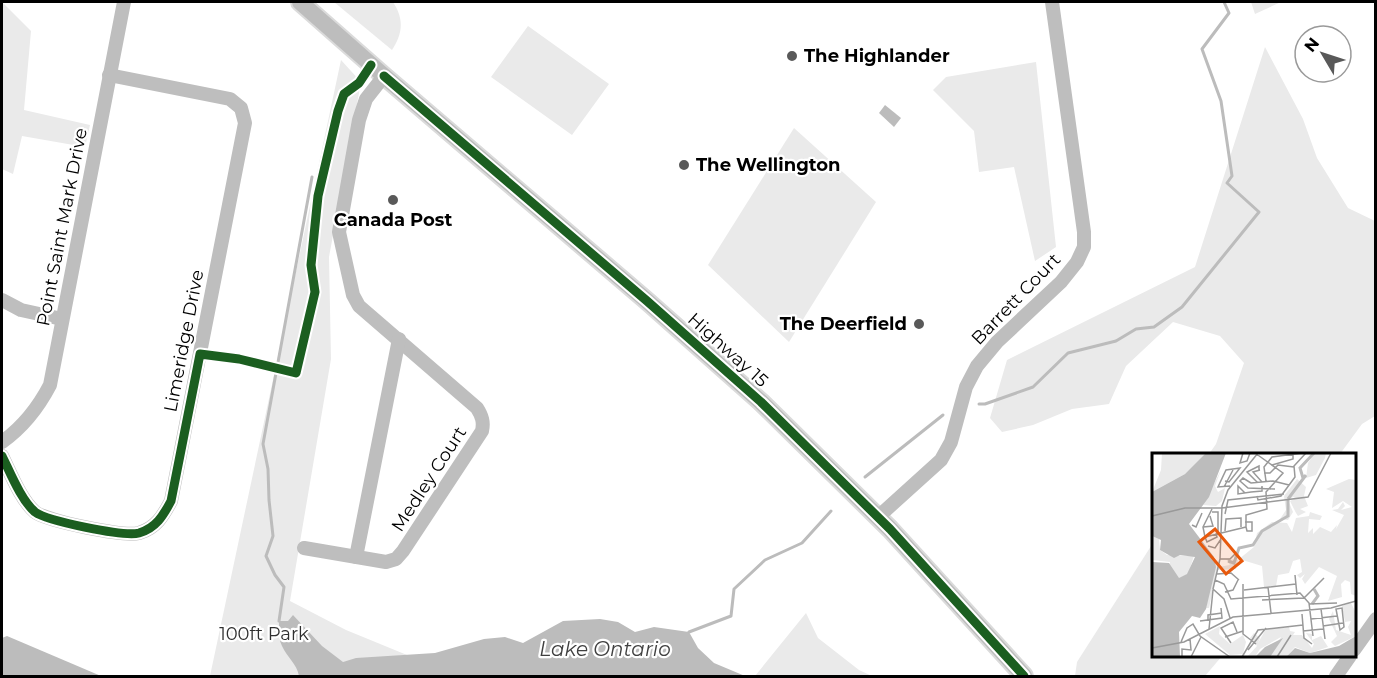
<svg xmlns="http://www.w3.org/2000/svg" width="1377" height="678" font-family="Montserrat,sans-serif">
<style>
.green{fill:#eaeaea}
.water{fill:#bcbcbc}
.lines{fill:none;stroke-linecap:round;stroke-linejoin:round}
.stream{stroke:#bcbcbc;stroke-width:3}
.major-casing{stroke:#dbdbdb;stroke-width:20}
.minor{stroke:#bebebe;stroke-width:14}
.major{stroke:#bdbdbd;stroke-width:16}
.cycleway-casing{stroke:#fff;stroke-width:13}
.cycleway{stroke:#1b5e20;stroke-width:9}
.poi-dot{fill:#595959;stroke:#fff;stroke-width:2}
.labels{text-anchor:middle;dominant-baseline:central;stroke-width:4.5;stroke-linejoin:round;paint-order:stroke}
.poi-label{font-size:18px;font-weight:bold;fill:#000;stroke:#fff;text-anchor:start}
.street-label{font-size:18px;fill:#000;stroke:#fff}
.park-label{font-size:18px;fill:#2f2f2f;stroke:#fff}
.water-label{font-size:20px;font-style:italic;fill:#404040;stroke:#fff}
.inset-river{fill:none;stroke:#bcbcbc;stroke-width:3}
.inset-road{fill:none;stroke:#999;stroke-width:1.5}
.view{fill:#e8590c;fill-opacity:0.15;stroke:#e8590c;stroke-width:3}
.inset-edge{fill:none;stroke:#000;stroke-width:3}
</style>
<rect width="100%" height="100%" fill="#fff"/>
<g class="green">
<polygon points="2,2 31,31 24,110 90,125 85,147 22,136 13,174 2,169"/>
<path d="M334,2H393C404,19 403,33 392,50Z"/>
<polygon points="1251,2 1281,2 1255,14"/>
<polygon points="528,26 609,84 572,135 491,77"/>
<polygon points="1265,47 1303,119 1317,158 1348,208 1375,221 1375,416 1362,424 1340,454 1209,454 1216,444 1244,363 1220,336 1173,322 1126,366 1109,404 1072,409 1033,425 1002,432 990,418 1007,360 1195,267"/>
<polygon points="341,60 361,82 329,257 331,359 290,601 346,630 407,655 343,662 313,676 210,676"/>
<polygon points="1036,62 1056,247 1035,261 1014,167 979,172 974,131 933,90 946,77"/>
<polygon points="794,128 876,202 789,342 708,265"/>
<polygon points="1153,543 1154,656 1222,656 1205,676 1075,676 1077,662"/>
<polygon points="806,613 818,638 859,670 872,676 755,676"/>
</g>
<g class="water">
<polygon points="885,105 901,118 894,127 879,113"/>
<path d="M293,615L322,646L343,662L356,658L435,653L484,639L505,637L523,643L563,621L600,619L618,622L635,632L654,627L689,632L698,648L714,663L745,676H299C297,664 287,657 282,646C278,638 279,629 279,621H288Z"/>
<polygon points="7,636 101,676 2,676 2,638"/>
</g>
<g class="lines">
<g class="stream">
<polyline points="979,404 985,404 1033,387 1068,353 1116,341 1136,329 1154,327 1182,307 1259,212 1227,183 1232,176 1221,101 1202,49 1229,13 1224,2"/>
<polyline points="865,477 943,415"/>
<polyline points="279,621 284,587 275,575 266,556 273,536 269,500 268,469 263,444 312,177"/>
<polyline points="689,632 731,616 734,589 765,560 802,543 831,511"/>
</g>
<g class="major-casing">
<polyline id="major" points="300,2 384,76 647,301 761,402 890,529 1024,676"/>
</g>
<g class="minor">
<polyline points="2,300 21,310 62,319"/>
<path d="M2,442C23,427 38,408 50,385L124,2"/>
<path d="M2,456C10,472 21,500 35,512C47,521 124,537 139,533C156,528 163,516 171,501L245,123L241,108L230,99L109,75"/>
<polyline points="878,517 941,460 951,442 966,387 977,366 997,342 1061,282 1077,262 1084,247 1084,232 1052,2"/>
<path d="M304,548L386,562L396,559L403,551L482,431C484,422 482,416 477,408L359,306L353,295L339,232L359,120L366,99L384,76"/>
<polyline points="356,557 399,339"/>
<polyline points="1354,650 1376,619"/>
<polyline points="1336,676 1350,656"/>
</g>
<use href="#major" class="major"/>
<g class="cycleway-casing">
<g id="cycleway">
<polyline points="384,76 647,301 761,402 890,529 1024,676"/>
<path d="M2,456C10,472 21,500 35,512C47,521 124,537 139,533C156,528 163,516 171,501L200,354L239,359L296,373L315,292L311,265L318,196L338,111L344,94L359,83L371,65"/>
</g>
</g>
<use href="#cycleway" class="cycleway"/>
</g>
<g class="poi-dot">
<circle cx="792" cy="56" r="6"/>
<circle cx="684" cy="165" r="6"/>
<circle cx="393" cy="200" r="6"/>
<circle cx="919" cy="324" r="6"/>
</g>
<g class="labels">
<g class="poi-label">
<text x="804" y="56">The Highlander</text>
<text x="696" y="165">The Wellington</text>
<text x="393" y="220" text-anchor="middle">Canada Post</text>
<text x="907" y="324" text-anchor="end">The Deerfield</text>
</g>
<g class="street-label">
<text transform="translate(62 227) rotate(-79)">Point Saint Mark Drive</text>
<text transform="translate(1016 299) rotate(-46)">Barrett Court</text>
<text transform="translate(184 341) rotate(-79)">Limeridge Drive</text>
<text transform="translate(728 350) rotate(42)">Highway 15</text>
<text transform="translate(429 479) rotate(-57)">Medley Court</text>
</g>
<g class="park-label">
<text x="264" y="634">100ft Park</text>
</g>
<g class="water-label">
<text x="605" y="649">Lake Ontario</text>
</g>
</g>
<g transform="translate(1152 453)">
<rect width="204" height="204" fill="#fff"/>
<path d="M10,0H56L33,21L0,39L9,17ZM163,0H174L173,5L164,22L154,25L156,10ZM69,17L63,33L66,39L73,35L70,48L64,53L51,52ZM145,26L154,34L152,43L156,53L148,56L154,59L146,63L144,60L138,48L144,45L141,44L136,47L141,59L136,67L128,66L134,57L132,43ZM197,26L204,27V143L199,141L198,129L193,127L189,131L190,144L176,148L185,123L167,114L153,131L150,126L153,121L148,125L145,122L150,119L148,106L141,108L137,120L126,122L124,133L112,134L110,113L87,106L102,94L105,80L120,69L135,70L140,79L144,65L157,63L158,59L170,63L168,67L157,66L156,80L161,75V81L168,74L179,79L185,72L184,76L192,62L180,57L186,56L191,49L193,53L189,57L200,54L191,48L180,55L182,39L174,36ZM0,83L7,86L8,97L15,102L42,103L36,121L27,126L17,115L18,109L0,107ZM74,106L86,107L84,116L65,117L57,155H54L62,107L67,114L78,112ZM199,150L204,160V183L183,193L179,189L185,183L177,166L181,158L184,177L199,182L196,174L199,168L193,169L190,153ZM68,173L67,181L78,191L91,182L94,189L91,201L78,202L53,181ZM137,174L138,178L143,179L141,182H150L160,195L162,191L154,180L160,181V187L169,183L176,194L158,200L143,194L134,204H117L129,184L108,196L103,204H95L105,193L98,185L102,180L108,185L106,190L114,176Z" fill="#eaeaea"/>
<path d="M54,0H74L57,44L37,71L62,104L64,114L54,156L48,165L40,163L27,179L28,204H1L0,109L17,110L27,125L35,121L43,104L28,102L22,105L8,97L9,87L0,83V39L33,21ZM204,183V204H134L143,195L158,200L187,193ZM131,185L118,204H103L113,194Z" fill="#bcbcbc"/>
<path class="inset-river" d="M151,25L148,15L162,0M136,46L154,22M76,108L82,110L87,95L101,92L110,78L136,63V47M160,151L166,143L162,136"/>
<path class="inset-road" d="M91,0L88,10L95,8L98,0M120,12L141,6V1M108,17L101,19L110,29M112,20H118L126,12L142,14M73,28L77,29L88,15L74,17L66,34L78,33M114,28L112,14L120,4L150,0M99,30L91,25L88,28L96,35L123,36M99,30L121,28L137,32M106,30L95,19L107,13V18M72,34L81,17M93,40L86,33V41L99,39L110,38V33M105,43L106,47L129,43L143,24L142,13L154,0M70,55L156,44L179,0M60,59H66V79M73,61L76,47L132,41M0,63L33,55H70M93,69H100V78H95L94,74M40,72L44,74L50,60M51,74L61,73L58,63M94,74V62L115,56L114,39L131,20L103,0M73,78L74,66L89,65V74M53,84L94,74M53,84L51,74L60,56M53,84L55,89L65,84L64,80M56,93L63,95L69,86M68,106H78L84,100M65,121L79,120L87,127M143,122L145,142M63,127L72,131L79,146L148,140L157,150L161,183M91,131V181L104,191M116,134L119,160M92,137L144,131M73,139L81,137L86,127M110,147L152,145L172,125M157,151L185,150M190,155L192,174L188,177L184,156ZM169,156L173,186M150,161L152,185L160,191M78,165L72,146L61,136L68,106L70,53L76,37L106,0M159,166L185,163M56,167V162L70,160M48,168L70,165L69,155M171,173L191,170M57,176L61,137M151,178L171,176M73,184L91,178M29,189L35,175L41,171L48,183L78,204M79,190L69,175L81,169L85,179M0,195L32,189L81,164L179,155L204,148M96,197L114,175M30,204V196L39,197L38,186M39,204L49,184M90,204L106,177L151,172M125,204L139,182"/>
<path class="view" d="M63,76L90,108L74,121L47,89Z"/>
<rect width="204" height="204" class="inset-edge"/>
</g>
<rect width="1377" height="678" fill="none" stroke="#000000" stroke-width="6"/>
<g transform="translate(1323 54) rotate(309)"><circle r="28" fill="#ffffff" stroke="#999999" stroke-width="1.5"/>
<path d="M0-4.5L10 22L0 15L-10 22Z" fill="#595959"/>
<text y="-9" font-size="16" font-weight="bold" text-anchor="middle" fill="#000000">N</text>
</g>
</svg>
